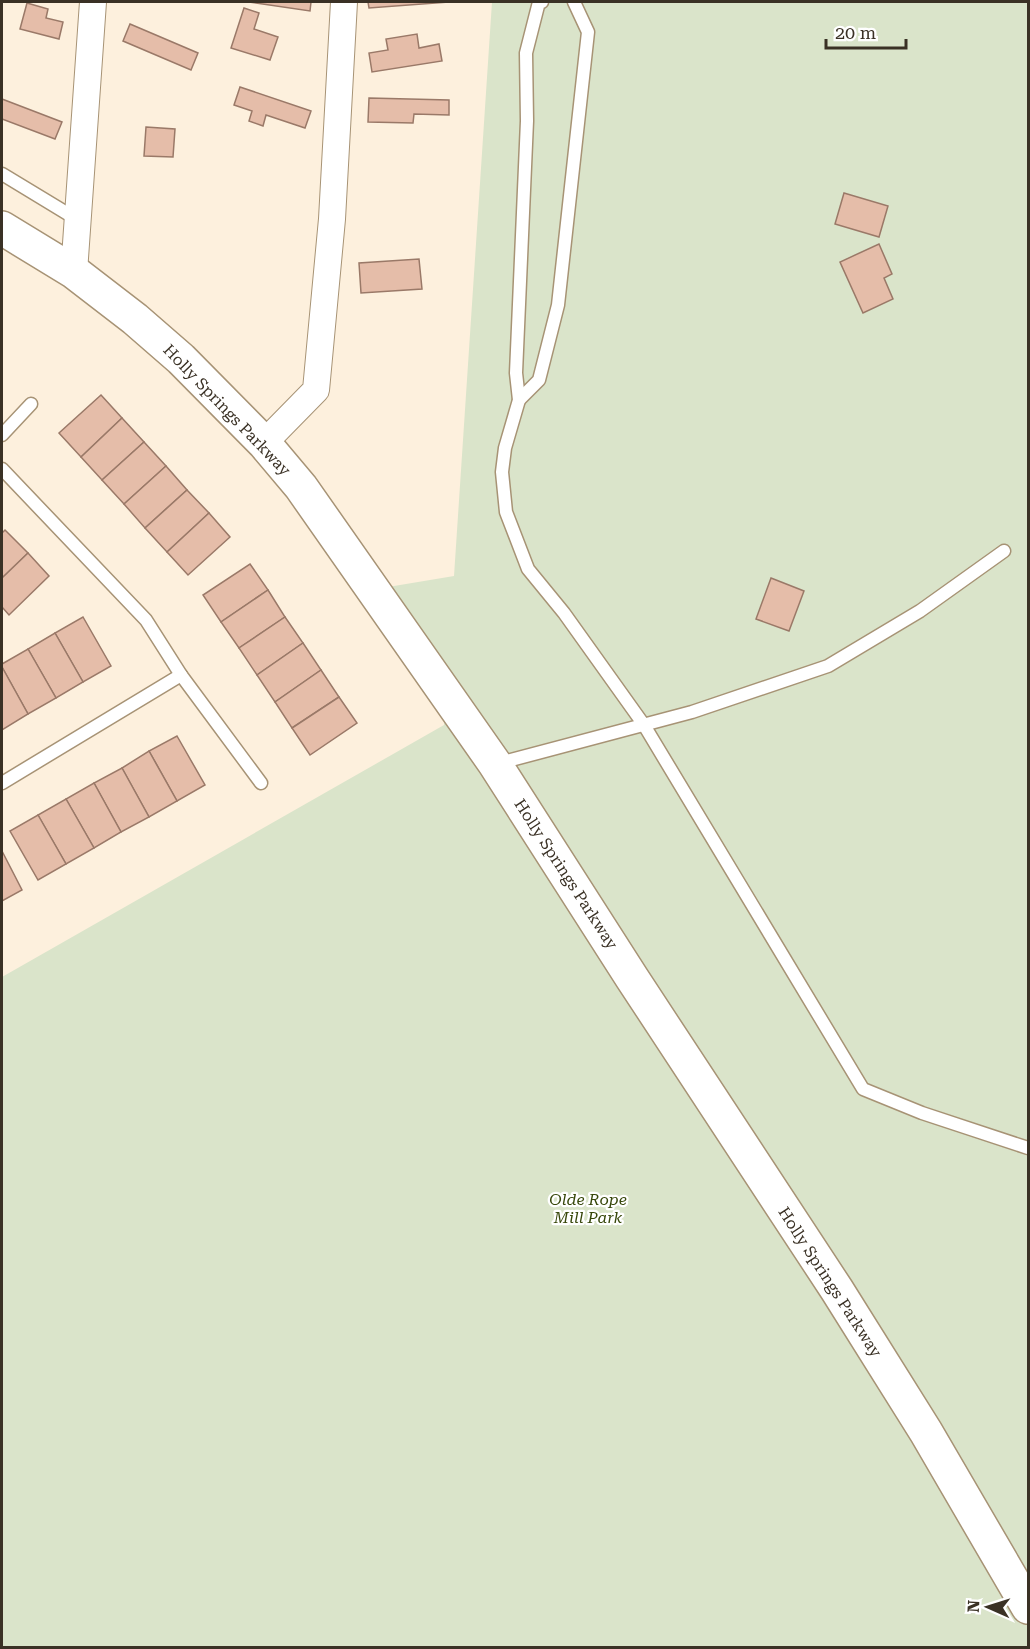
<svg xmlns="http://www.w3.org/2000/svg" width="1030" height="1649" font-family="'Roboto Serif',serif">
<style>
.green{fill:#dae4ca}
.building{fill:#e5bda9;stroke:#9a7968;stroke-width:1.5}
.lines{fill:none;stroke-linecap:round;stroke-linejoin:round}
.service-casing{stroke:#a79375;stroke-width:15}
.minor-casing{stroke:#a79375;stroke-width:28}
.secondary-casing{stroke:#a79375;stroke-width:36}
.service{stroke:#fff;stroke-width:12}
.minor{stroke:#fff;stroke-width:26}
.secondary{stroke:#fff;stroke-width:33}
.labels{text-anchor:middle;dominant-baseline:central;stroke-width:4.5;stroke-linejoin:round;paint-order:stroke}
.street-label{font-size:16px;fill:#3a3125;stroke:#fff}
.park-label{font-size:16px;font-style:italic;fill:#37470a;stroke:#fff}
</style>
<rect width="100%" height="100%" fill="#fdf0dd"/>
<polygon class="green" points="492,2 1028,2 1028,1647 2,1647 2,977 444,725 447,678 388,587 454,576"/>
<g class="building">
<polygon points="249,2 311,2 310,11"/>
<polygon points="368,2 449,2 369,8"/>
<polygon points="27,3 48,9 46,18 63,22 59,39 20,29"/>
<polygon points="244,8 259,13 254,29 278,37 270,60 231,48"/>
<polygon points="130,24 198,53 191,70 123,41"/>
<polygon points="417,34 419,48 439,44 442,61 372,72 369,53 388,50 386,39"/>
<polygon points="240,87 311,111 305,128 266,115 263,126 249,121 252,111 234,105"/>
<polygon points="369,98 449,100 449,115 414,114 413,123 368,122"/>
<polygon points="2,99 62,122 55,139 2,119"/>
<polygon points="146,127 175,129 173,157 144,156"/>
<polygon points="844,193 888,206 879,237 835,224"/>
<polygon points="879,244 892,274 884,278 893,299 863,313 840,262"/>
<polygon points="419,259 422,289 361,293 359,263"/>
<polygon points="101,395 122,418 81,457 59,433"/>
<polygon points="122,418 144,442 102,480 81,457"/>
<polygon points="144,442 166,466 124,504 102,480"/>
<polygon points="166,466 187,490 145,528 124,504"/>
<polygon points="187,490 209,513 167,552 145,528"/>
<polygon points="209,513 230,537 188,575 167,552"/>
<polygon points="5,530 28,553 2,578 2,533"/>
<polygon points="28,553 49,576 9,615 2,607 2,578"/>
<polygon points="250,564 268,590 221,622 203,595"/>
<polygon points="771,578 804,591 789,631 756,619"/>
<polygon points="268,590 285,617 239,648 221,622"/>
<polygon points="83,617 111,666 83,682 55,633"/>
<polygon points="285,617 303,643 257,675 239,648"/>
<polygon points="55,633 83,682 56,698 28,649"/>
<polygon points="303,643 321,670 275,702 257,675"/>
<polygon points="28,649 56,698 28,714 2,667 2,664"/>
<polygon points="2,667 28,714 2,730"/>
<polygon points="321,670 339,697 292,728 275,702"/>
<polygon points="339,697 357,723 310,755 292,728"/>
<polygon points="177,736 205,785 177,801 149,751"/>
<polygon points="149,751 177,801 149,817 122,768"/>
<polygon points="122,768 149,817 121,832 94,783"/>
<polygon points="94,783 121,832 94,848 66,799"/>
<polygon points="66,799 94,848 66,864 38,815"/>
<polygon points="38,815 66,864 38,880 10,831"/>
<polygon points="2,851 22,890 2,901"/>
</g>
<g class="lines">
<g class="service-casing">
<g id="service">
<polyline points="542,2 539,2 526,53 527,121 516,373 519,400 505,448 502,472 506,512 528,569 564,613 644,725 863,1089 922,1113 1028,1148"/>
<polyline points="2,174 78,220"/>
<polyline points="519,400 539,380 558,305 588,32 574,2"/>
<polyline points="2,435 31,404"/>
<polyline points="2,469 146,620 181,675 2,783"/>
<polyline points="181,675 261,783"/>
<polyline points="496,764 692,712 828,666 920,611 1004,551"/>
</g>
</g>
<g class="minor-casing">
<g id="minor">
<polyline points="74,272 93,2"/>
<polyline points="264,443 316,390 332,219 344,2"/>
</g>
</g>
<g class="secondary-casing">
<polyline id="secondary" points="2,228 74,272 135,319 181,359 264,443 301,487 495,764 632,978 837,1290 926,1432 1028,1607"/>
</g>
<use href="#service" class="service"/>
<use href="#minor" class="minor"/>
<use href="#secondary" class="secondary"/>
</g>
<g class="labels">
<g class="street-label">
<text transform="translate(227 410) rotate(46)">Holly Springs Parkway</text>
<text transform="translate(566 874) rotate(57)">Holly Springs Parkway</text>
<text transform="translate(830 1282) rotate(57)">Holly Springs Parkway</text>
</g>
<g class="park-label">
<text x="588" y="1199">Olde Rope<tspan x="588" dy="18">Mill Park</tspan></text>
</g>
</g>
<rect width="1030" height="1649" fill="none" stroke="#3a3125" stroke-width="6"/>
<g transform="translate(988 1607) rotate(273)" stroke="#ffffff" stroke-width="4.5" paint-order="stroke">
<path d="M0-4.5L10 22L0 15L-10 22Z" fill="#3a3125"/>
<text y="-9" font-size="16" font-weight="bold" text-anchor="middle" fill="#3a3125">N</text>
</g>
<path d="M826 39v9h80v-9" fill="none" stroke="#3a3125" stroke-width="3"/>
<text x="835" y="39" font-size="18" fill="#3a3125" stroke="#ffffff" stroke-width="4.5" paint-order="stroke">20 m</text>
</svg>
